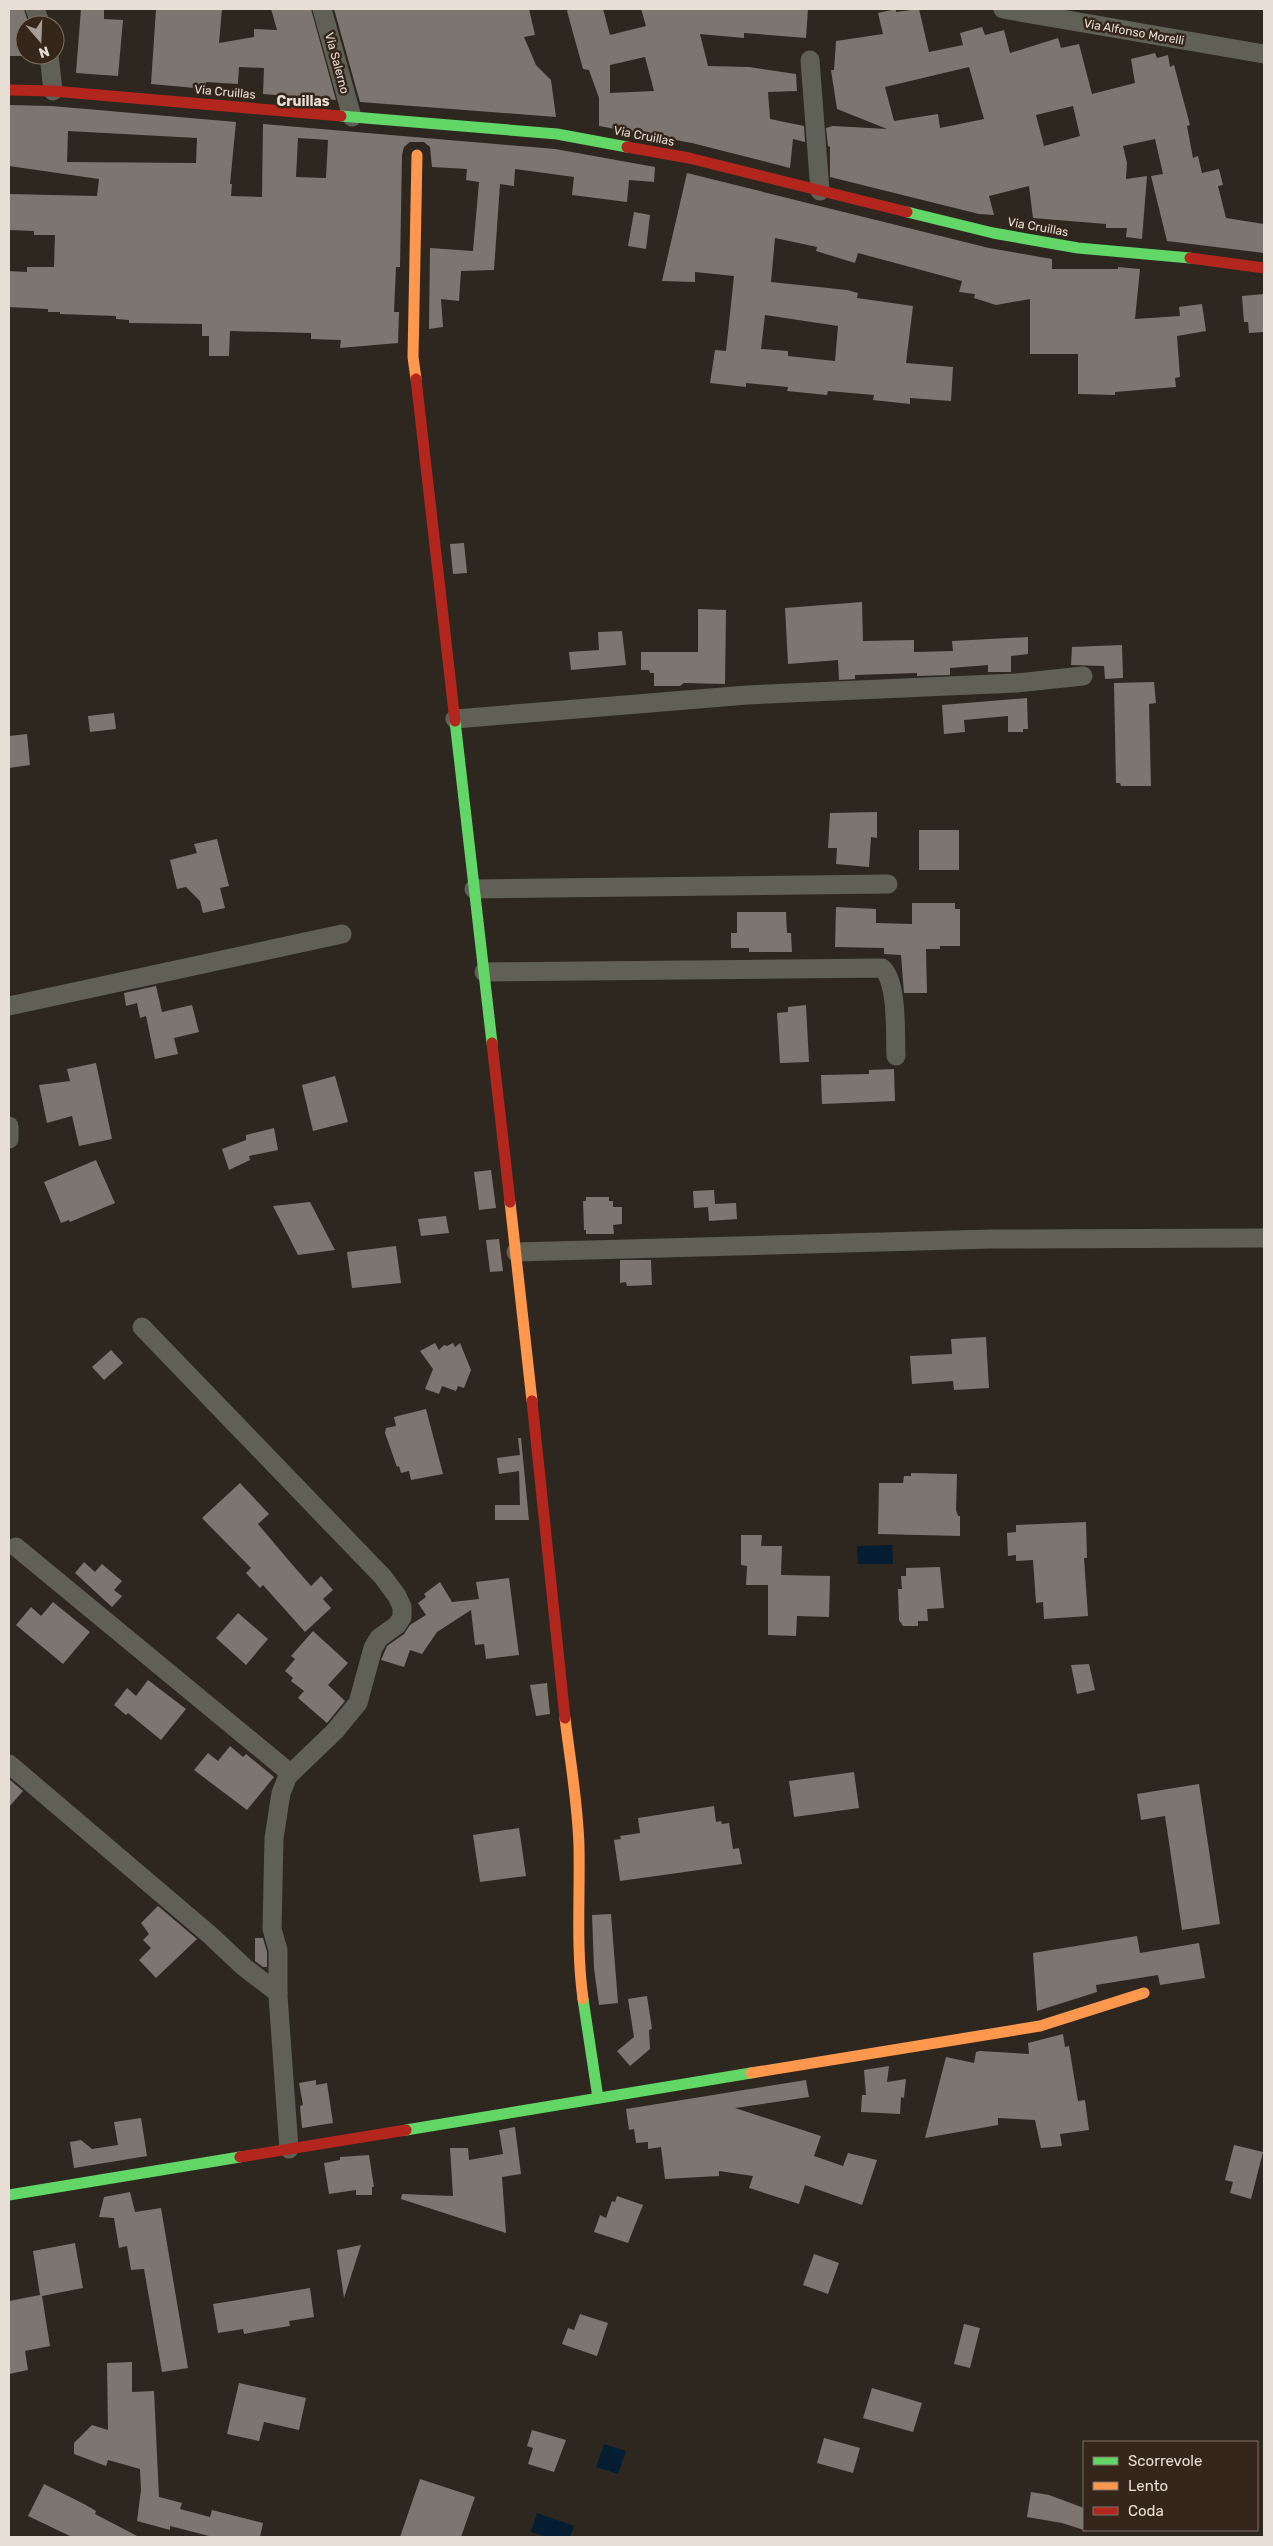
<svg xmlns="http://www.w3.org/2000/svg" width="1273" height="2546" font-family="Rubik,sans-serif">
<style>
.water{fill:#041d32}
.building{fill:#7d7570;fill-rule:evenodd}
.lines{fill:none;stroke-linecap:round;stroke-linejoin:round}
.street{stroke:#616056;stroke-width:19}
.fast{stroke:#63d668;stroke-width:11}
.slow{stroke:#ff974d;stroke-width:11}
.jam{stroke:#b3261e;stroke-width:11}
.labels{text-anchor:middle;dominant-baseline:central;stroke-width:5;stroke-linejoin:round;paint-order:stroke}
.street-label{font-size:12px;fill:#e7ded6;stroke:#34261a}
.neighbourhood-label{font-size:14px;font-weight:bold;fill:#e7ded6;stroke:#34261a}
</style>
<rect width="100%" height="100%" fill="#2e2720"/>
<g class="water">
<polygon points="892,1545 893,1564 858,1564 857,1546"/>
<polygon points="604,2444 626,2451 618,2474 596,2467"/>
<polygon points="537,2513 574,2526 570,2537 547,2537 531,2532"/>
</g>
<g class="building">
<polygon points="9,9 24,9 29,25 25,25 25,56 9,56"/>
<polygon points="81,9 104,9 104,19 123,20 118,76 76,73"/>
<polygon points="156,9 222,9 219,43 254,37 254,29 277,30 271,9 311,9 336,100 263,94 264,68 239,67 238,84 206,82 206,89 151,84"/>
<polygon points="334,9 529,9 535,35 524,37 536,65 551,80 556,117 360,102"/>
<path d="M569,9H603L610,35L646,26L641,9H808L806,38L744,33V38L700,34L708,66L749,67L796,74L797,91L768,92L770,119L804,126L805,142L793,139L790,168L692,143L599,126V98L589,70L583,69L567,11ZM645,57L654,91L610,93V65Z"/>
<path d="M896,9V12L919,9L929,52L963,45L960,33L982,27L985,35L1004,30L1010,53L1058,38L1061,48L1079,44L1092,94L1135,83L1131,59L1155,53L1157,58L1168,55L1170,67L1174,65L1190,125L1187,126L1193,158L1198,156L1202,173L1219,169L1223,185L1218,186L1226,218L1264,224V253L1167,241L1151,176L1163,174L1155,139L1123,146L1127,163L1126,179L1147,176L1142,239L1126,237L1127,228H1106V224L1033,218L1029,186L989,196L994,215L979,214L830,177V147L828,146L826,128L833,126L887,129L837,109L831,70H834L836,41L883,34L878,13ZM969,67L984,119L940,128L938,114L894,121L885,87ZM1073,106L1080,136L1044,146L1036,115Z"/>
<path d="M9,105L52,106L236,122L230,184H232L231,196L262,197L263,124L555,149L655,167L654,182L629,180L627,202L572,195L574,177L515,169L514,186L500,184L494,270L461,271L459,301L441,299L443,327L429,329L430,248L473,251L479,182L466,180L467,169L432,167L430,147L424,142H410L404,147L402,155L400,267H396L394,312H399L398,343L340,348L341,340L311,339V333L230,331L229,356H209V336H202V324L129,323V320L116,319V316L60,314V312H48V309L9,307V271L27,272V267H54L55,235H34V231L9,230V194L97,196L99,179L9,166ZM68,131L197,138L196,163L67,162ZM298,138L328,140L326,178L296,177Z"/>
<path d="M687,173L989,248L1052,259V269H1118V267L1140,269L1135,319L1180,316L1179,307L1202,304L1206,331L1177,336L1180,377L1175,378L1176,387L1115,392V395L1078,394V354H1030V299L996,305L974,298L975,294L959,292L962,281L858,253L855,263L816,251L817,247L775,238L771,282L847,290L858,293L857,298L913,306L906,363L953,367L951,401L910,398V404L873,400L874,395L828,391L827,395L787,391L788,387L746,383V387L710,383L715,350L726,351L734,276L695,272V282L662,281ZM765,315L838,326L835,361L788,356V351L761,349Z"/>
<polygon points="634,212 650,215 646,249 628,246"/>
<polygon points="1264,294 1264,332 1249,333 1248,322 1244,322 1242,296"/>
<polygon points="464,543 467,573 453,574 450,544"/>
<polygon points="862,602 863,641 914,640 914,652 953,651 952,641 1028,637 1028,654 1011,656 1011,672 988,672 988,665 950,668 950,675 917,676 917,673 855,675 855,679 839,680 838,660 788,664 785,608"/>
<polygon points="698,609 726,610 725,684 684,683 680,686 654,686 654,673 650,673 649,670 641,670 641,652 698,652"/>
<polygon points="622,631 626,665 571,670 569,652 599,650 598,632"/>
<polygon points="1122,645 1123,678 1105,679 1104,666 1071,665 1072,647"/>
<polygon points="1154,682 1156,703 1149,704 1151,786 1121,786 1120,783 1116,783 1114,683"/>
<polygon points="1027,698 1028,729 1023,729 1023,732 1008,732 1008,716 964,720 965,732 944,734 942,705"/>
<polygon points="114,713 116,729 90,732 88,716"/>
<polygon points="27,734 30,765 9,768 9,736"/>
<polygon points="877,812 877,838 871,837 869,867 836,864 837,848 828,848 830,813"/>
<rect x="919" y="830" width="40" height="40"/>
<polygon points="217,839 229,886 220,888 225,908 203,913 200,901 186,887 177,889 170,860 197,853 194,844"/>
<polygon points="912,903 955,903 955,909 960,909 960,946 940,946 940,949 926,949 927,993 904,993 901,955 884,954 884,948 835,947 836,907 876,909 876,923 912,924"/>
<polygon points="737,912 786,912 787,933 791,933 792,952 749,952 749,948 731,948 731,933 737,933"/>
<polygon points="156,986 162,1012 192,1005 199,1032 174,1038 178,1054 155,1059 146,1016 140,1018 137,1003 126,1006 124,993"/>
<polygon points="806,1005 809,1062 780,1063 777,1013 788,1012 788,1007"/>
<polygon points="96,1063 112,1139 79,1146 72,1116 47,1123 39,1085 70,1081 67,1069"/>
<polygon points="894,1069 895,1101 822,1104 821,1075 869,1074 869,1070"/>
<polygon points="335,1076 348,1122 313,1131 302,1085"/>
<polygon points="274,1128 278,1150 249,1156 250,1160 229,1170 222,1149 246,1140 246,1135"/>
<polygon points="96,1160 115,1203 70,1222 69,1220 61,1223 44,1182"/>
<polygon points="491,1170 496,1208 479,1210 474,1172"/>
<polygon points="714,1190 715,1204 736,1203 737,1219 709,1221 708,1207 694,1208 693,1191"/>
<polygon points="586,1197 609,1197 609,1201 613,1201 613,1207 622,1207 622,1224 613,1225 614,1234 586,1234 586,1230 584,1230 583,1201 586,1201"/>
<polygon points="310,1202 335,1250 298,1255 273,1206"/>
<polygon points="446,1216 449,1233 421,1236 418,1219"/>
<polygon points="499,1239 503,1271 490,1272 486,1240"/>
<polygon points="396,1246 401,1283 352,1288 347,1252"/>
<polygon points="620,1260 651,1260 652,1285 627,1286 626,1282 620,1283"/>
<polygon points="986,1337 989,1388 954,1390 953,1381 912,1384 910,1356 952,1354 951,1339"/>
<polygon points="435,1343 439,1350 444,1345 447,1346 453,1343 455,1347 460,1343 471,1370 464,1388 458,1386 456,1391 442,1386 439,1394 425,1389 433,1369 420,1351"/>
<polygon points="111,1350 123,1363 104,1380 92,1367"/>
<polygon points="426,1409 443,1474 411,1480 409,1471 401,1473 399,1466 397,1467 385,1433 386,1428 396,1426 394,1417"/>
<polygon points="518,1438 521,1438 529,1520 495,1520 495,1505 520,1505 519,1471 499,1474 497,1458 520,1455"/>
<polygon points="911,1473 957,1474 956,1510 958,1516 960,1516 960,1536 878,1534 879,1483 903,1483 904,1476 911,1476"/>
<polygon points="240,1483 269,1514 258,1524 290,1562 311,1586 321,1576 333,1590 323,1599 331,1608 305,1632 263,1585 260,1588 246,1573 251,1568 202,1518"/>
<polygon points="1086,1522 1087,1558 1084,1558 1088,1616 1044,1619 1043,1602 1036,1603 1033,1560 1016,1561 1016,1555 1008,1556 1007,1533 1016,1532 1016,1525"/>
<polygon points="741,1535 762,1535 761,1546 782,1546 781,1575 830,1576 829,1617 797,1616 796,1636 768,1635 768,1585 746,1585 747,1566 741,1565"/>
<polygon points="84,1562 95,1572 102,1564 122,1581 114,1590 122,1596 112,1607 75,1573"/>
<polygon points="940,1567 944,1608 927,1609 928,1621 918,1621 918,1626 903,1626 899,1620 898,1589 902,1589 901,1576 906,1576 906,1568"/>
<polygon points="509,1578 519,1655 486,1659 484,1644 475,1645 471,1610 437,1632 422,1654 410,1650 404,1667 381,1660 387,1646 404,1634 410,1625 426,1615 418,1603 426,1597 424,1594 440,1582 452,1602 479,1599 476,1582"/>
<polygon points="53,1602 90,1632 63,1664 16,1625 31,1607 41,1616"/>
<polygon points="238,1613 268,1639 246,1665 216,1638"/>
<polygon points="313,1631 348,1663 328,1685 345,1701 327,1723 298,1698 304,1691 291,1681 293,1678 285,1671 295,1659 291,1656"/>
<polygon points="1089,1664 1095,1690 1077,1694 1071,1665"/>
<polygon points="148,1680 186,1709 161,1740 128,1713 126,1715 114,1705 127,1688 136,1696"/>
<polygon points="547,1683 550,1714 536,1716 530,1685"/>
<polygon points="230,1746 243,1757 246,1754 274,1777 247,1810 194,1770 208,1753 218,1761"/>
<polygon points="854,1772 859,1808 794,1817 789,1781"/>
<polygon points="9,1779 23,1791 9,1807"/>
<polygon points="1199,1784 1220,1924 1182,1930 1165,1816 1141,1820 1137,1794"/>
<polygon points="714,1806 716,1822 721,1821 722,1824 729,1823 733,1849 739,1848 742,1864 620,1881 614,1840 621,1839 620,1836 640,1833 638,1818"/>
<polygon points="519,1828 526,1876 480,1882 473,1835"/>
<polygon points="158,1906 197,1939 156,1978 139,1960 151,1948 143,1940 149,1934 141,1923"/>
<polygon points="611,1914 618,2003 599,2005 594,1968 592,1915"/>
<polygon points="1137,1936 1140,1953 1199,1943 1205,1978 1160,1985 1158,1975 1096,1985 1097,1992 1037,2011 1033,1953"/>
<polygon points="255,1938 263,1938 267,1952 267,1967 263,1967 255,1961"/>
<polygon points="647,1996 652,2029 649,2030 650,2049 630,2066 617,2051 634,2037 628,1999"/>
<polygon points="1063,2034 1065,2047 1069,2046 1078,2101 1085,2100 1089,2130 1060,2134 1062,2146 1041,2148 1035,2120 998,2118 998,2125 925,2138 946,2057 974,2063 976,2052 980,2051 1029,2054 1028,2043"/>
<polygon points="889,2066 887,2082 906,2079 904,2098 901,2097 900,2114 861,2112 862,2095 866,2095 864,2070"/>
<polygon points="316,2080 316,2085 327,2083 333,2123 302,2128 300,2106 303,2105 299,2083"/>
<polygon points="806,2080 809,2097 735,2108 821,2136 814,2156 843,2166 848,2153 877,2160 862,2205 805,2185 799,2204 749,2188 753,2176 719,2171 719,2176 665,2179 661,2147 648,2149 648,2142 636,2143 634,2129 629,2130 626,2109"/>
<polygon points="141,2118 147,2156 74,2168 70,2142 81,2140 92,2149 118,2145 114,2122"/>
<polygon points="515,2127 521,2174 502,2177 506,2233 401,2199 402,2194 453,2196 450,2148 468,2148 469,2160 503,2154 499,2130"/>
<polygon points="1234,2145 1263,2152 1251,2199 1230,2193 1233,2182 1225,2180"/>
<polygon points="369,2155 374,2187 372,2187 372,2195 356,2195 356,2190 329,2194 324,2163 340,2160 340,2157"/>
<polygon points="130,2192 135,2212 161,2208 188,2368 162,2372 144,2269 131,2270 127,2246 119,2248 114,2218 99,2217 104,2197"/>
<polygon points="617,2196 643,2205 628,2243 594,2232 600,2215 606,2218 612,2201 615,2202"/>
<polygon points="75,2243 83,2288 42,2296 50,2346 25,2351 28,2370 9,2374 9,2301 40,2295 33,2251"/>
<polygon points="361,2245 344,2298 337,2250"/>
<polygon points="814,2254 839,2263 828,2294 803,2285"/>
<polygon points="310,2288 314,2317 289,2321 290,2326 265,2330 244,2334 243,2329 218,2333 213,2304"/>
<polygon points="580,2314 608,2323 597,2356 562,2344 568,2328 574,2330"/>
<polygon points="964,2324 980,2328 970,2368 954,2364"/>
<polygon points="132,2362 132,2392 154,2391 159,2497 182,2503 180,2509 210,2517 212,2510 263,2523 260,2537 213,2537 170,2526 170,2530 137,2521 141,2490 140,2469 108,2460 106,2466 74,2454 74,2443 92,2425 108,2430 107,2363"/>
<polygon points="239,2383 306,2398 299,2430 264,2422 259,2441 227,2434"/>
<polygon points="872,2388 922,2403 913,2432 863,2418"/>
<polygon points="532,2430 566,2440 554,2472 528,2464 533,2448 527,2446"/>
<polygon points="824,2438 860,2448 853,2473 817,2463"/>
<polygon points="420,2479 475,2497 461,2537 400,2537"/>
<polygon points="44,2484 84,2504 96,2511 95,2514 139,2537 72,2537 28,2516"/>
<polygon points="1031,2492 1049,2495 1084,2508 1084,2530 1062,2523 1027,2517"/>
</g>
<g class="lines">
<g class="street">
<polyline points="35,9 41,25"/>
<polyline points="322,9 352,117"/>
<polyline points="1003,9 1264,54"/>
<polyline points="49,55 53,91"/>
<polyline points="810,60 820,191"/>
<polyline points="455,719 747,695 1016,683 1083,676"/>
<polyline points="474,889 888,884"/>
<path d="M484,972L882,968C898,982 895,1034 896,1056"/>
<polyline points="9,1006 342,934"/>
<polyline points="9,1126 9,1139"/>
<polyline points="516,1252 992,1239 1264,1238"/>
<polyline points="142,1327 383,1577 397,1596 402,1607 402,1617 397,1625 379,1638 373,1648 358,1703 335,1731 288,1776 281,1793 274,1838 272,1929 278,1950 278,1996 289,2149"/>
<polyline points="16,1547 290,1773"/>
<polyline points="9,1764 210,1935 244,1967 278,1993"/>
</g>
<g class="fast">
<polyline points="341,116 557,134 627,147"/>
<polyline points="907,212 993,233 1078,248 1190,258"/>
<polyline points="455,721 492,1043"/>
<polyline points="583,1999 598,2098"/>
<polyline points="406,2130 751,2073"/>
<polyline points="9,2195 240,2157"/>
</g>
<g class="slow">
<polyline points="416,379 413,357 417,155"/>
<polyline points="510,1202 532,1401"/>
<path d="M565,1718C570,1760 578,1804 579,1847C580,1898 576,1948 583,1999"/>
<polyline points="751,2073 1040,2026 1144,1993"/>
</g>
<g class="jam">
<polyline points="9,90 53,91 341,116"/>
<polyline points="627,147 689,158 907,212"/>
<polyline points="1190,258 1264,268"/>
<polyline points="416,379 455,721"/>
<polyline points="492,1043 510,1202"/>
<polyline points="532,1401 565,1718"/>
<polyline points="240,2157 406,2130"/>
</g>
</g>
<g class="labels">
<g class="street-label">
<text transform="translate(1134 32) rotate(10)">Via Alfonso Morelli</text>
<text transform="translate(337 63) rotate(75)">Via Salerno</text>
<text transform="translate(225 92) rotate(5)">Via Cruillas</text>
<text transform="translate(644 136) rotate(11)">Via Cruillas</text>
<text transform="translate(1038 227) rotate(10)">Via Cruillas</text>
</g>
<g class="neighbourhood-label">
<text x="303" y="101">Cruillas</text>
</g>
</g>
<rect width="1273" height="2546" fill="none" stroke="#e7ded6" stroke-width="20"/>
<rect x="1083" y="2441" width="175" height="90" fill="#34261a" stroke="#7c7065"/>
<rect x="1093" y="2457" width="25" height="8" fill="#63d668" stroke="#7c7065"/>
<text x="1128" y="2466" font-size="15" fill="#e7ded6">Scorrevole</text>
<rect x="1093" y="2482" width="25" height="8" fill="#ff974d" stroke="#7c7065"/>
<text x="1128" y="2491" font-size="15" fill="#e7ded6">Lento</text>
<rect x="1093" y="2507" width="25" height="8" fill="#b3261e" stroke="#7c7065"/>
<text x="1128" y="2516" font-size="15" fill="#e7ded6">Coda</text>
<g transform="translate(40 40) rotate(161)"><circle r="24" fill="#34261a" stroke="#7c7065"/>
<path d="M0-4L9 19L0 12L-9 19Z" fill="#a69e96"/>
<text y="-8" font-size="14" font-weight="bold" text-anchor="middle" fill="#e7ded6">N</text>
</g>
</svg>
